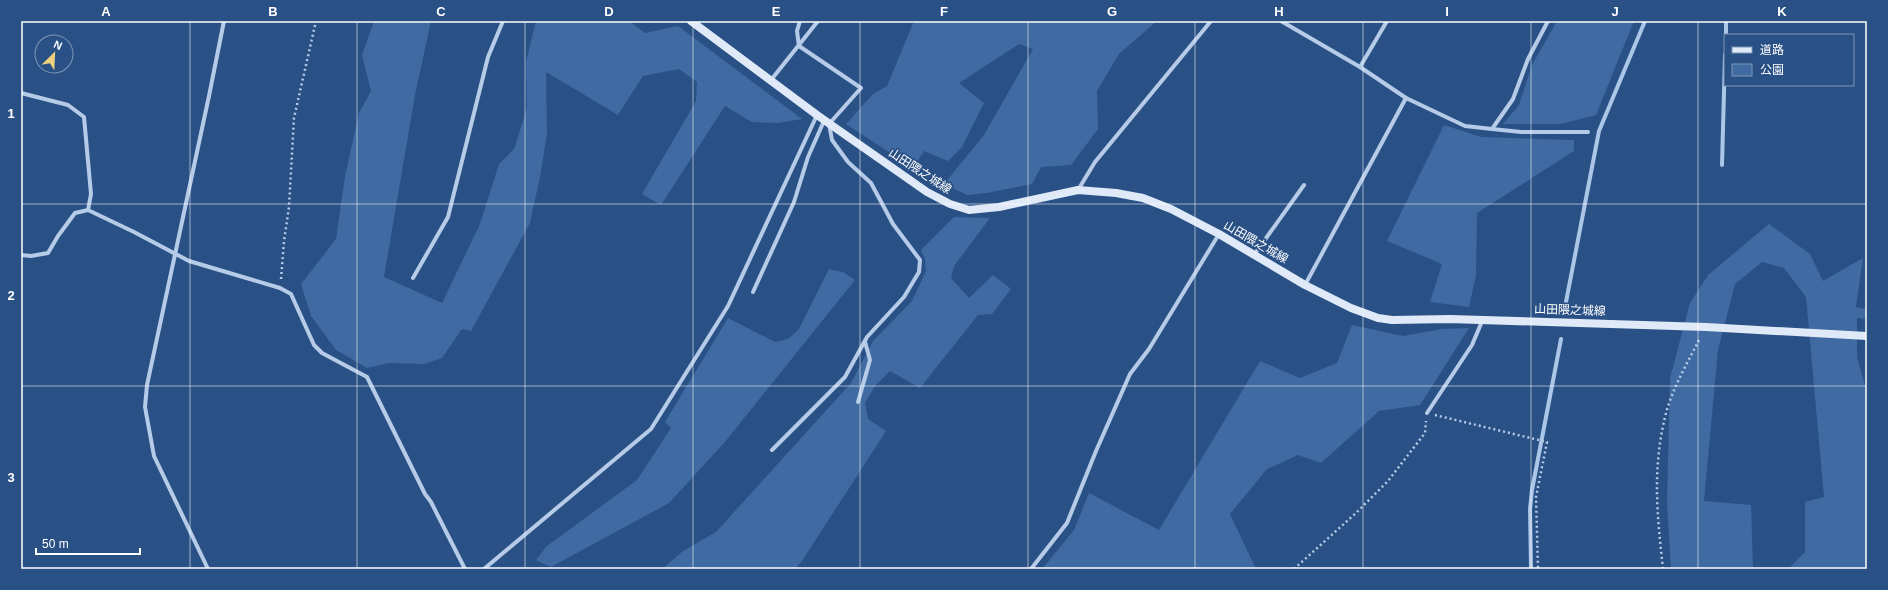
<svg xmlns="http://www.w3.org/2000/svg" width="1888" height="590" font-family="Helvetica,'Noto Sans JP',sans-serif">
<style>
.green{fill:#3f6aa2}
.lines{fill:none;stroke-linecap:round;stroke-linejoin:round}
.stream{stroke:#abc6e7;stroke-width:4}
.path{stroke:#b6cbe7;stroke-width:2.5;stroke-dasharray:2 3;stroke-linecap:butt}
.street{stroke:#b6cbe7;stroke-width:4}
.secondary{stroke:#dfe9f7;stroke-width:8}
.grid{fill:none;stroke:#fff;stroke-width:1;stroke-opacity:0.55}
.labels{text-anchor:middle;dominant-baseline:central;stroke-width:3.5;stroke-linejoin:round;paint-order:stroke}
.street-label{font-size:12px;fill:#fff;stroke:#2a5186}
.neatline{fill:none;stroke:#fff;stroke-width:1.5}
.grid-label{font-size:13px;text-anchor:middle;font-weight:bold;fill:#fff}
</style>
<rect width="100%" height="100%" fill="#2a5186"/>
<g class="green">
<polygon points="374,21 431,21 415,95 384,277 442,303 480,224 499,164 514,149 527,108 526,62 536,21 629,21 645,33 678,26 802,119 778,123 752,122 725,106 661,205 642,194 696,101 697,82 679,69 643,76 618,115 546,72 547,134 540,177 530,223 471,331 462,329 442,358 424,364 389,363 367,368 336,350 311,316 301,284 336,239 345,176 359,113 371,91 362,55"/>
<polygon points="914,21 1157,21 1119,54 1097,91 1098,129 1071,165 1041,167 1032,184 987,193 967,195 944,184 984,135 1033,49 1019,44 959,83 984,103 962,147 948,161 924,151 913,168 846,124 873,94 887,86"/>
<polygon points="1557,21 1634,21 1596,115 1561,124 1503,124 1519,105 1532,65"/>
<polygon points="1444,125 1481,137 1574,140 1574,151 1477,213 1476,275 1469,307 1430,302 1442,264 1387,241"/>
<polygon points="954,217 990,218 954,266 951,278 969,298 993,275 1011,289 992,314 978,315 920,388 890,371 875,386 865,403 868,419 886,431 802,561 795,569 662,569 683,551 716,532 851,383 873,341 912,301 926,271 925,259 921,250"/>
<polygon points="1769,224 1810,254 1823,281 1863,258 1856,307 1867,309 1867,319 1857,318 1857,357 1867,393 1867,569 1792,569 1791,566 1805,552 1805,502 1824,497 1806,297 1784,268 1762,262 1735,284 1718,350 1704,501 1751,505 1753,569 1671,569 1667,502 1670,378 1690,303 1708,275"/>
<polygon points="829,269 843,272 855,280 724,443 669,503 551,567 536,560 547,546 637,480 671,428 665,422 728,318 775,342 788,339 799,329"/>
<polygon points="1352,325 1403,336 1442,329 1469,328 1420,405 1379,411 1321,463 1298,455 1267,469 1230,514 1256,569 1042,569 1074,530 1089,493 1159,530 1260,361 1300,378 1337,363"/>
</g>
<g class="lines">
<g class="stream">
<polyline points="1726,35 1726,21"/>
<polyline points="1722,165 1725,55"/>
<polyline points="1566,302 1599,131 1645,21"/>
<polyline points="1531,569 1530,509 1532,490 1561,339"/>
</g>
<g class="path">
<polyline points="281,279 284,241 289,207 294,118 316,21"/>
<polyline points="1435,415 1547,442 1536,497 1538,569"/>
<polyline points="1294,569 1356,513 1388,481 1425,433 1426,421"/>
<path d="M1663,569C1657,514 1652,468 1666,413C1673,387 1688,362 1700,338"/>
</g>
<g class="street">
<polyline points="1281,21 1360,67 1406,98 1465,126 1492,129 1513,99 1528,59 1548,21"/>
<polyline points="1360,67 1387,21"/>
<polyline points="771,80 818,21"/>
<polyline points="21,93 68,105 84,117 91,194 88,210"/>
<polyline points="1492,129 1521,132 1588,132"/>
<polyline points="1078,190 1095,162 1211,21"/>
<polyline points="21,255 31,256 48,253 58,236 75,213 88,210 134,232 189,261 280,288 291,294 314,345 322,353 367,377 425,494 431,502 465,569"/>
<polyline points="1254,255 1304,185"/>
<polyline points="413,278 448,217 488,57 503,21"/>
<polyline points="1305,285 1406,98"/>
<polyline points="753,292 794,202 808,157 824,121"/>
<polyline points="858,402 870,360 865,342"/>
<polyline points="1427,413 1472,345 1483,319"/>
<polyline points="772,450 845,377 867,337 904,297 919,272 920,260 893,224 871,183 848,162 832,140 829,124 861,88 799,46 797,31 800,21"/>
<polyline points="208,569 154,456 145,407 147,385 209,96 224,21"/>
<polyline points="484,569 651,429 728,306 817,115"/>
<polyline points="1031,569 1067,523 1096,451 1130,374 1149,349 1219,234"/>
</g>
<polyline class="secondary" points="691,21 817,115 927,192 950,204 969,210 999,207 1078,190 1116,193 1143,198 1171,209 1219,234 1305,285 1351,308 1378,318 1392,320 1450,319 1706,327 1867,336"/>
</g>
<path class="grid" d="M190,21V569M357,21V569M525,21V569M693,21V569M860,21V569M1028,21V569M1195,21V569M1363,21V569M1531,21V569M1698,21V569M21,204H1867M21,386H1867"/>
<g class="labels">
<g class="street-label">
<text transform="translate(920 171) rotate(33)">山田隈之城線</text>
<text transform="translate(1256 242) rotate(30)">山田隈之城線</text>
<text transform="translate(1570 310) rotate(2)">山田隈之城線</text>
</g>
</g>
<rect width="1888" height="590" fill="none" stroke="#2a5186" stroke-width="44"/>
<rect x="1724" y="34" width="130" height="52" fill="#2a5186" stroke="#7f97b6"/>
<rect x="1732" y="47" width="20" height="6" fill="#dfe9f7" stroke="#7f97b6"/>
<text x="1760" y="54" font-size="12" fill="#ffffff">道路</text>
<rect x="1732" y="64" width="20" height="12" fill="#3f6aa2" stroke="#7f97b6"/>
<text x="1760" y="74" font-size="12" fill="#ffffff">公園</text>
<g transform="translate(54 54) rotate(24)"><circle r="19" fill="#2a5186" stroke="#7f97b6"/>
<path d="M0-3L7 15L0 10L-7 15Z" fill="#edcf7d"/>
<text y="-6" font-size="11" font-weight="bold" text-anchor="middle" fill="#ffffff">N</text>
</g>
<path d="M36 548v6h104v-6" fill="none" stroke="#ffffff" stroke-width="2"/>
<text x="42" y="548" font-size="12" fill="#ffffff" stroke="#2a5186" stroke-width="3" paint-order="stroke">50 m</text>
<rect x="22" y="22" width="1844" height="546" class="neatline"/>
<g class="grid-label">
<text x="106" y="16">A</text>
<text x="273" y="16">B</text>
<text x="441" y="16">C</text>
<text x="609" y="16">D</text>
<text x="776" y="16">E</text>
<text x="944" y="16">F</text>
<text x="1112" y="16">G</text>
<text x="1279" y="16">H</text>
<text x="1447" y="16">I</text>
<text x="1615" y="16">J</text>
<text x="1782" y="16">K</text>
<text x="11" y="118">1</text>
<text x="11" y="300">2</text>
<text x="11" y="482">3</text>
</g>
</svg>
